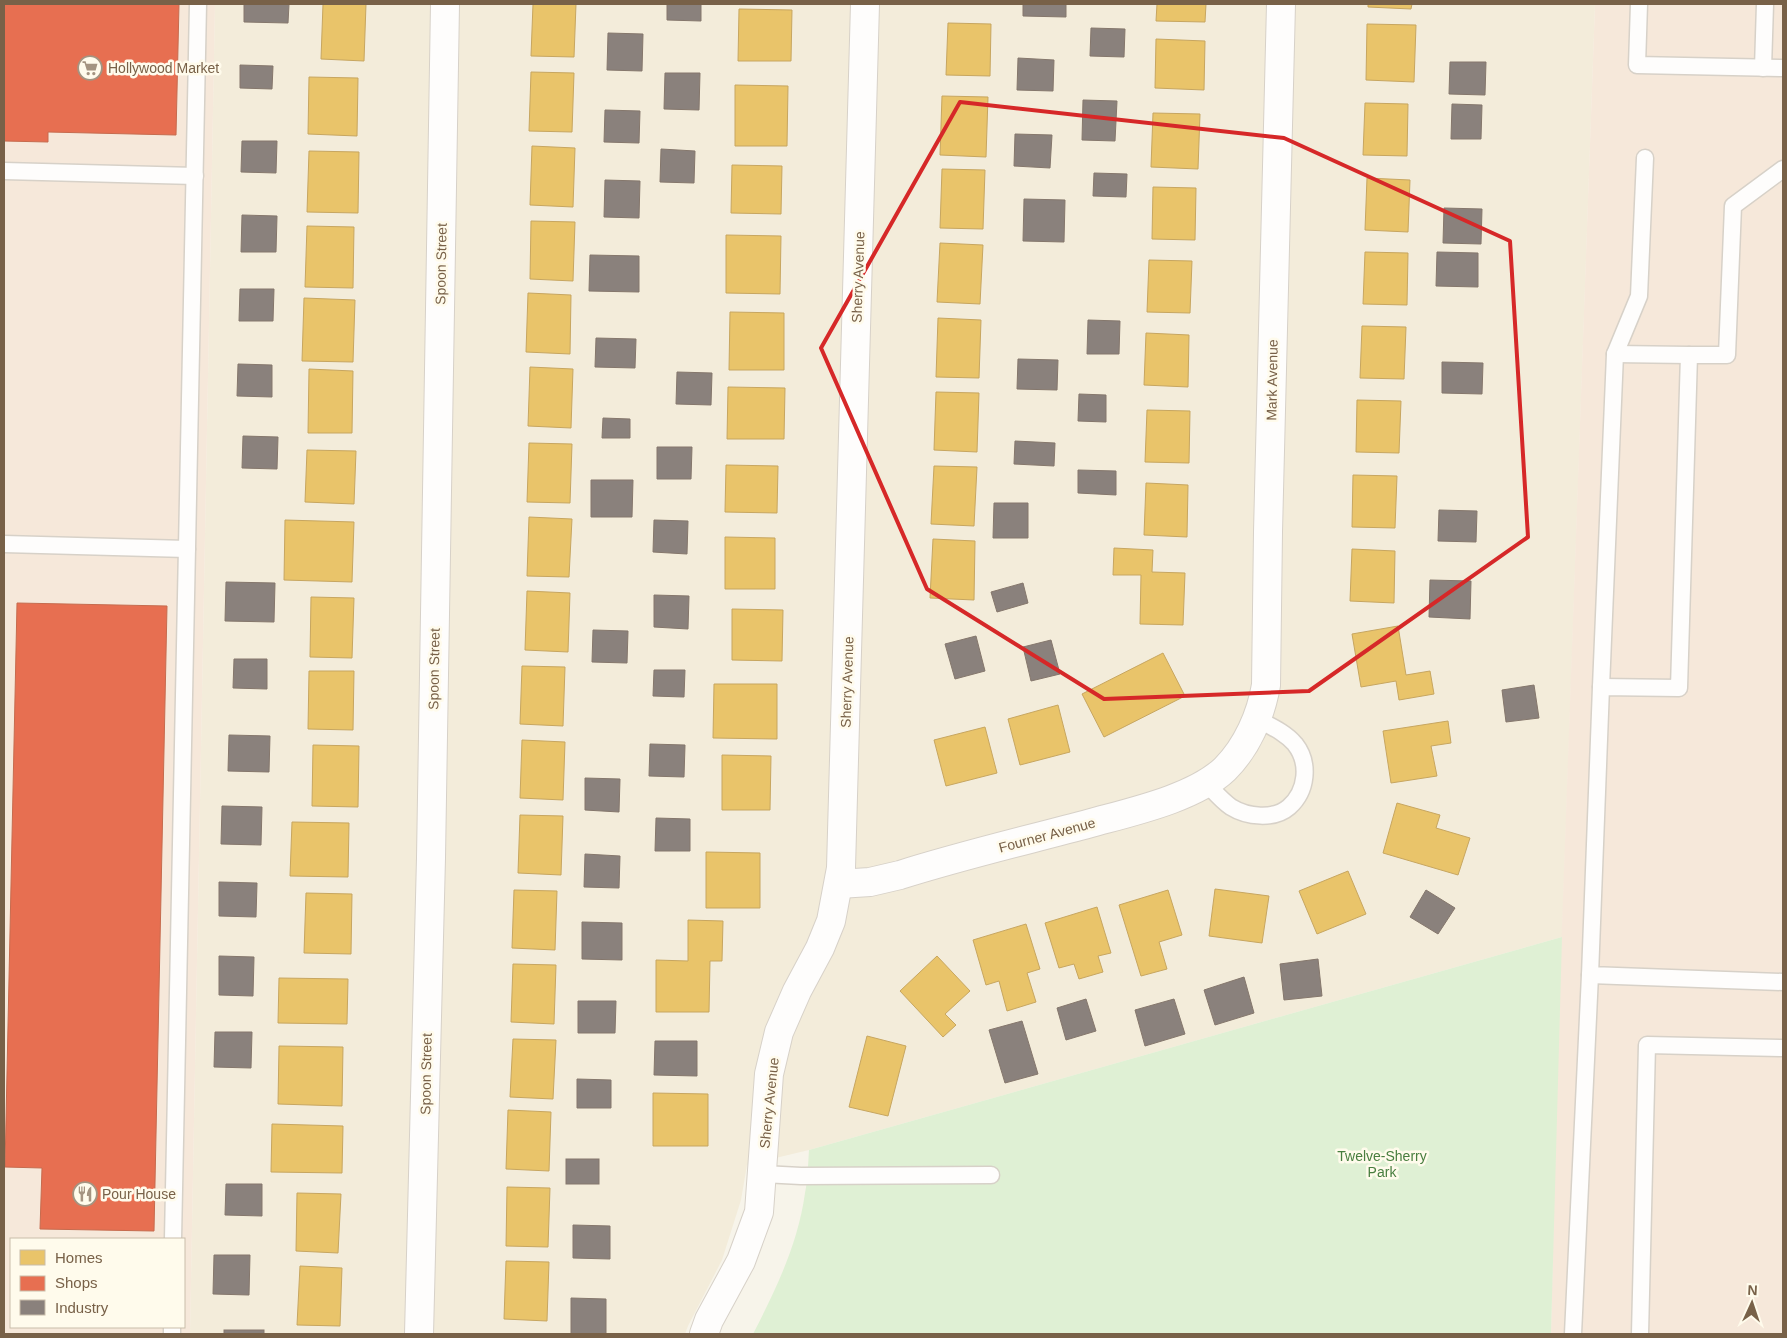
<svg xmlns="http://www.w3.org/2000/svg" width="1787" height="1338" font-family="Arial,sans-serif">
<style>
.residential{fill:#f3ecda}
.commercial{fill:#f6e8da;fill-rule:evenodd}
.green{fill:#dff0d4}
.homes{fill:#e9c46a;stroke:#c7a660}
.shops{fill:#e76f51;stroke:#c66b4e}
.industry{fill:#8a817c;stroke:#85776c}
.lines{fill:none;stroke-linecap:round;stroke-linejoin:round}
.service-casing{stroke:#d7d1c8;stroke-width:19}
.minor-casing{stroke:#d7d1c8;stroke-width:30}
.service{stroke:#fefdfc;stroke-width:16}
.minor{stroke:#fefdfc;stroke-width:28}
.marked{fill:none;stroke:#d62828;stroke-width:4;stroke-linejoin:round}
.labels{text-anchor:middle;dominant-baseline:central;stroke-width:5;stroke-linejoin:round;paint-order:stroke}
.poi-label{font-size:14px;fill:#786148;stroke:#fffbec;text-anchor:start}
.street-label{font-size:14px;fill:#786148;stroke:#fffbec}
.park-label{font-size:14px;fill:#487e3f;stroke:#fffbec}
</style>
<rect width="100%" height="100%" fill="#f7f4ea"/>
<polygon class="residential" points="215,4 1595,4 1562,937 809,1150 747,1165 741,1200 722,1260 688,1326 685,1334 190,1334"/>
<g class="commercial">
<path d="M4,4H215L190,1334H4ZM11,1239H184V1327H11Z"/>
<polygon points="1595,4 1783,4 1783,1334 1551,1334 1557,1064"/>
</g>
<path class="green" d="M1562,937L1551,1334H753C776,1289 798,1244 805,1193C808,1179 808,1164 809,1150Z"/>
<g class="homes">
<polygon points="323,4 366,4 364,61 321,59"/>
<polygon points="533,4 576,4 574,57 531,56"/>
<polygon points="1157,4 1206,4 1205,22 1156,21"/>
<polygon points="1368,4 1412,4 1411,9 1368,7"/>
<polygon points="739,9 792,10 791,61 738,61"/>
<polygon points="948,23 991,24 990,76 946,75"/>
<polygon points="1367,24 1416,25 1414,82 1366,80"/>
<polygon points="1156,39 1205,41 1204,90 1155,88"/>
<polygon points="531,72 574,73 572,132 529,131"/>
<polygon points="309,77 358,78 357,136 308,134"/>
<polygon points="735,85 788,86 787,146 735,146"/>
<polygon points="942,96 988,97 986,157 940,155"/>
<polygon points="1365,103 1408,104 1407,156 1363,155"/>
<polygon points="1153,113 1200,114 1198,169 1151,167"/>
<polygon points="532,146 575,148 573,207 530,205"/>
<polygon points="309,151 359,152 358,213 307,212"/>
<polygon points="732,165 782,166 781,214 731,213"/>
<polygon points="942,169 985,170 983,229 940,228"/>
<polygon points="1367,178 1410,180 1408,232 1365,230"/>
<polygon points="1153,187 1196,188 1195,240 1152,239"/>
<polygon points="531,221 575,222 573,281 530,279"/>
<polygon points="307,226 354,227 353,288 305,287"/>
<polygon points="726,235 781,236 780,294 726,293"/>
<polygon points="940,243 983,245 980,304 937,302"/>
<polygon points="1365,252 1408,253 1407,305 1363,304"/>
<polygon points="1149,260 1192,261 1190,313 1147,312"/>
<polygon points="528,293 571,295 570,354 526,352"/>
<polygon points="304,298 355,300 353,362 302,361"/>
<polygon points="730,312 784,313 784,370 729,370"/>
<polygon points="938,318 981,320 979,378 936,377"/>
<polygon points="1362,326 1406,327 1404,379 1360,378"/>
<polygon points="1146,333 1189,335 1188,387 1144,385"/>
<polygon points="530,367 573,369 571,428 528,426"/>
<polygon points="309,369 353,371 352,433 308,433"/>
<polygon points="728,387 785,388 784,439 727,439"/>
<polygon points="936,392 979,393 977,452 934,450"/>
<polygon points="1357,400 1401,401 1399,453 1356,452"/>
<polygon points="1147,410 1190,411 1189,463 1145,462"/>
<polygon points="529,443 572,444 570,503 527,502"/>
<polygon points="307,450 356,451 354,504 305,502"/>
<polygon points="726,465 778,466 777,513 725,512"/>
<polygon points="934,466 977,467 974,526 931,524"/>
<polygon points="1353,475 1397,476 1395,528 1352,527"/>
<polygon points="1146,483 1188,485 1187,537 1144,535"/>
<polygon points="529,517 572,519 569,577 527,576"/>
<polygon points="285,520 354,522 352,582 284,580"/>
<polygon points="725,537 775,538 775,589 725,589"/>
<polygon points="933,539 975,541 974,600 930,598"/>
<polygon points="1114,548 1153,550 1152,572 1185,573 1183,625 1140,624 1141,575 1113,575"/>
<polygon points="1352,549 1395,551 1394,603 1350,601"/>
<polygon points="527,591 570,593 568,652 525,650"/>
<polygon points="311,597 354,598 352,658 310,657"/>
<polygon points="732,609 783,610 782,661 732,660"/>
<polygon points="1398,626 1406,675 1430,671 1434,694 1399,700 1396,681 1361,687 1352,634"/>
<polygon points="1163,653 1185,696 1104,737 1082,694"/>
<polygon points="522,666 565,667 563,726 520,724"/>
<polygon points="309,671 354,671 353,730 308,729"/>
<polygon points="714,684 777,684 777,739 713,738"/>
<polygon points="1058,705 1070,752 1020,765 1008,719"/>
<polygon points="1448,721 1451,743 1431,746 1437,776 1391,783 1383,731"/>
<polygon points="985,727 997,773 946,786 934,740"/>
<polygon points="522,740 565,742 563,800 520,798"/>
<polygon points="313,745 359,746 358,807 312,806"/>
<polygon points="722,755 771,756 770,810 722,810"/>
<polygon points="1397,803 1440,815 1436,828 1470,838 1458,875 1383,853"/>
<polygon points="520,815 563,816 561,875 518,873"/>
<polygon points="292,822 349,823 348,877 290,876"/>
<polygon points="706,852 760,853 760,908 706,908"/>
<polygon points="1348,871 1366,914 1317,934 1299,891"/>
<polygon points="1215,889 1269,896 1262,943 1209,936"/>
<polygon points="514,890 557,891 555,950 512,948"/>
<polygon points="1168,890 1182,935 1159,942 1167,969 1141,976 1119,905"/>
<polygon points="306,893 352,894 351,954 304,953"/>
<polygon points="1097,907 1111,953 1098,956 1103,972 1079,979 1074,964 1059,968 1045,923"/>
<polygon points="688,920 723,921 722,961 710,961 709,1012 656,1012 656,960 688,961"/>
<polygon points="1026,924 1040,969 1027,973 1036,1002 1007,1011 999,981 986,985 973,940"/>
<polygon points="937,956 970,991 945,1014 956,1025 943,1037 900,991"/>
<polygon points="513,964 556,965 554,1024 511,1022"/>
<polygon points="279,978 348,979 347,1024 278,1023"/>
<polygon points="867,1036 906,1046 888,1116 849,1107"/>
<polygon points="513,1039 556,1040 553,1099 510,1097"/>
<polygon points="279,1046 343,1047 342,1106 278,1104"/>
<polygon points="653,1093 708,1094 708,1146 653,1146"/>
<polygon points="508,1110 551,1112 549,1171 506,1169"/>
<polygon points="272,1124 343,1126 342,1173 271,1172"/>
<polygon points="507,1187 550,1188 548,1247 506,1246"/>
<polygon points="297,1193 341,1194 338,1253 296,1251"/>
<polygon points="506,1261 549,1262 547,1321 504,1319"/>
<polygon points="300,1266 342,1268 340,1326 297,1325"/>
</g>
<g class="shops">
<polygon points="4,4 179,4 176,135 48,132 48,142 4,141"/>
<polygon points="17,603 167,606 154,1231 40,1229 42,1168 5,1167"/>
</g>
<g class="industry">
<polygon points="244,4 289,4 288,23 244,22"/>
<polygon points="667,4 701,4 701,21 667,20"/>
<polygon points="1023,4 1066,4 1066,17 1023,16"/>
<polygon points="1091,28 1125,29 1124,57 1090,56"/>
<polygon points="608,33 643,34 642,71 607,70"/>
<polygon points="1018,58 1054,60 1053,91 1017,90"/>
<polygon points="1450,62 1486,62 1485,95 1449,94"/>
<polygon points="240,65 273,66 272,89 240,88"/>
<polygon points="665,73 700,73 699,110 664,109"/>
<polygon points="1083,100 1117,101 1115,141 1082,140"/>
<polygon points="1452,104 1482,105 1481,139 1451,139"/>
<polygon points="605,110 640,111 639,143 604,142"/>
<polygon points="1015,134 1052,135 1050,168 1014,166"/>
<polygon points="242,141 277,141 276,173 241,172"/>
<polygon points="661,149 695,151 694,183 660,182"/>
<polygon points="1094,173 1127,174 1126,197 1093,196"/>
<polygon points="605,180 640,181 639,218 604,217"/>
<polygon points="1024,199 1065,200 1064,242 1023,241"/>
<polygon points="1444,208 1482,209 1481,244 1443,243"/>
<polygon points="242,215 277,216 276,252 241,252"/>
<polygon points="1437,252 1478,253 1478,287 1436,286"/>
<polygon points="590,255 639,256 639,292 589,291"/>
<polygon points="240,289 274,289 273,321 239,321"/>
<polygon points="1088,320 1120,321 1119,354 1087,354"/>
<polygon points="596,338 636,339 635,368 595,367"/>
<polygon points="1018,359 1058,360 1057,390 1017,389"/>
<polygon points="1442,362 1483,363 1482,394 1442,393"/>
<polygon points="238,364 272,365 272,397 237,396"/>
<polygon points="677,372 712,373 711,405 676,404"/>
<polygon points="1079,394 1106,395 1106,422 1078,421"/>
<polygon points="603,418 630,419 630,438 602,438"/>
<polygon points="243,436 278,437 277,469 242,468"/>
<polygon points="1015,441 1055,443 1054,466 1014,464"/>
<polygon points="657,447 692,447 691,479 657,479"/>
<polygon points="1078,470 1116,471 1116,495 1078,493"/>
<polygon points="591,480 633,480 632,517 591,517"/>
<polygon points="994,503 1028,503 1028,538 993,538"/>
<polygon points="1439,510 1477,511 1476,542 1438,541"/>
<polygon points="654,520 688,521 687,554 653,552"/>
<polygon points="1430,580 1471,581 1470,619 1429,617"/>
<polygon points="226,582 275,583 274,622 225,621"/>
<polygon points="1023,583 1028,603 997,612 991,592"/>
<polygon points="654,595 689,596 688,629 654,627"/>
<polygon points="593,630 628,631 627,663 592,662"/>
<polygon points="976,636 985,671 955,679 945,644"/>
<polygon points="1051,640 1060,674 1031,681 1023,647"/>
<polygon points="234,659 267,659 267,689 233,688"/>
<polygon points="654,670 685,670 684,697 653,696"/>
<polygon points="1534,685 1539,718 1506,722 1502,690"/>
<polygon points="229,735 270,736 269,772 228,771"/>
<polygon points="650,744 685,745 684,777 649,776"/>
<polygon points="585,778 620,779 619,812 585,810"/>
<polygon points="222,806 262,807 261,845 221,844"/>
<polygon points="656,818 690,819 690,851 655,851"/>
<polygon points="585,854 620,856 619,888 584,887"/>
<polygon points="219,882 257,883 256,917 219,916"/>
<polygon points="1426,890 1455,908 1438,934 1410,917"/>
<polygon points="582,922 622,923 622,960 582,959"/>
<polygon points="219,956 254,957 253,996 219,995"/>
<polygon points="1318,959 1322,996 1284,1000 1280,964"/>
<polygon points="1244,977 1254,1013 1215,1025 1204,990"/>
<polygon points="1086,999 1096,1031 1066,1040 1057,1008"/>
<polygon points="1174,999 1185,1034 1145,1046 1135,1010"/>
<polygon points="578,1001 616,1001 615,1033 578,1033"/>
<polygon points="1022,1021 1038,1074 1005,1083 989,1030"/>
<polygon points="215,1032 252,1032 251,1068 214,1067"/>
<polygon points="655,1041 697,1041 697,1076 654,1075"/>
<polygon points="577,1079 611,1080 611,1108 577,1108"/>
<rect x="566" y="1159" width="33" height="25"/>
<polygon points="226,1184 262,1184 262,1216 225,1215"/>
<polygon points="573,1225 610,1226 610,1259 573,1258"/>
<polygon points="214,1255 250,1255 249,1295 213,1294"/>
<polygon points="571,1298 606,1299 606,1334 571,1334"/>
<rect x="224" y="1330" width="40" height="4"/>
</g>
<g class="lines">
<g class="service-casing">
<g id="service">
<polyline points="1639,4 1637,65 1783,68"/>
<polyline points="1763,68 1765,4"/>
<polyline points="1783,169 1733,206 1727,355 1689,355 1679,688 1601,687 1590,975 1783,982"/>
<polyline points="4,171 195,176"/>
<polyline points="1615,354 1689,355"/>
<polyline points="4,544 187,549"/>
<polyline points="1601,687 1615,354 1639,296 1645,158"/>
<path d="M1206,783C1214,791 1221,800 1231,807C1247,817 1274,820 1289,807C1307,791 1310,763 1295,744C1285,732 1270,726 1257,719"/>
<polyline points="763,1174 801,1176 991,1175"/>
<polyline points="173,1239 198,4"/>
<polyline points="172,1334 172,1327"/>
<polyline points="1573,1334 1590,975"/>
<polyline points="1640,1334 1647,1045 1783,1048"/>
</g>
</g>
<g class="minor-casing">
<g id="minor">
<path d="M839,884L870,882L900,875C963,855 1028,840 1091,823C1131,812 1195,798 1225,769C1247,747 1261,715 1266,685L1268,532L1281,4"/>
<polyline points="419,1334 431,858 445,4"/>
<polyline points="704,1334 709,1320 741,1261 759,1212 769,1074 779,1032 797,991 820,948 831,921 841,868 865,4"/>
</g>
</g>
<use href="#service" class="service"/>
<use href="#minor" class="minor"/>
</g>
<path class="marked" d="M960,102L1284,138L1510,241L1528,537L1309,691L1104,699L927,589L821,348Z"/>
<defs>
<g id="supermarket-ring" transform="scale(1.25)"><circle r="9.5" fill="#fffbec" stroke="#a49481" stroke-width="1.5"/><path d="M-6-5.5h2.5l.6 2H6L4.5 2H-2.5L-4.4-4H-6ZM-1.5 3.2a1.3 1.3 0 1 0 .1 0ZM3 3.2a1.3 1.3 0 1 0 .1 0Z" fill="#a49481"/></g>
<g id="restaurant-ring" transform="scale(1.25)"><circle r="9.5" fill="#fffbec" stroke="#a49481" stroke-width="1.5"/><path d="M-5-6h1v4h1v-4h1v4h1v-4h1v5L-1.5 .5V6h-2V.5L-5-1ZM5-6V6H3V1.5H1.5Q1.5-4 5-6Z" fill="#a49481"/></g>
</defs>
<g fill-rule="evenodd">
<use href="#supermarket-ring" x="90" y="68"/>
<use href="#restaurant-ring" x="85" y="1194"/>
</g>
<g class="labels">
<g class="poi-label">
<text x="108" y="68">Hollywood Market</text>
<text x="102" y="1194">Pour House</text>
</g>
<g class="street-label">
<text transform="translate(441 264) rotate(-89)">Spoon Street</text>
<text transform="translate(858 277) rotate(-88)">Sherry Avenue</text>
<text transform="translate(1272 380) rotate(-89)">Mark Avenue</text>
<text transform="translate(434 669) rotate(-89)">Spoon Street</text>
<text transform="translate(847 682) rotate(-88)">Sherry Avenue</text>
<text transform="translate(1047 835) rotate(-15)">Fourner Avenue</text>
<text transform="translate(426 1074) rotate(-89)">Spoon Street</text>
<text transform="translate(769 1103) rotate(-84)">Sherry Avenue</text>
</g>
<g class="park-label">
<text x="1382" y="1156">Twelve-Sherry<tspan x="1382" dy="16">Park</tspan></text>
</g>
</g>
<rect width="1787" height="1338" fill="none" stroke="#786148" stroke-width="10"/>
<rect x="10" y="1238" width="175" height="90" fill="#fffbec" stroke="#c9bdaa"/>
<rect x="20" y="1250" width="25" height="15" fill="#e9c46a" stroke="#c9bdaa"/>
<text x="55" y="1263" font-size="15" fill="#786148">Homes</text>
<rect x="20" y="1276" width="25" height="15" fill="#e76f51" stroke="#c9bdaa"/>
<text x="55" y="1288" font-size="15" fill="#786148">Shops</text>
<rect x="20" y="1300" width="25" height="15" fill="#8a817c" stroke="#c9bdaa"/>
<text x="55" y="1313" font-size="15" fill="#786148">Industry</text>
<g transform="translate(1752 1303) rotate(3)" stroke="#fffbec" stroke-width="4" paint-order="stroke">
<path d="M0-4L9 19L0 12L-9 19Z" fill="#786148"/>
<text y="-8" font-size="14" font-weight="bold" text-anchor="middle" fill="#786148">N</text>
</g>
</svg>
